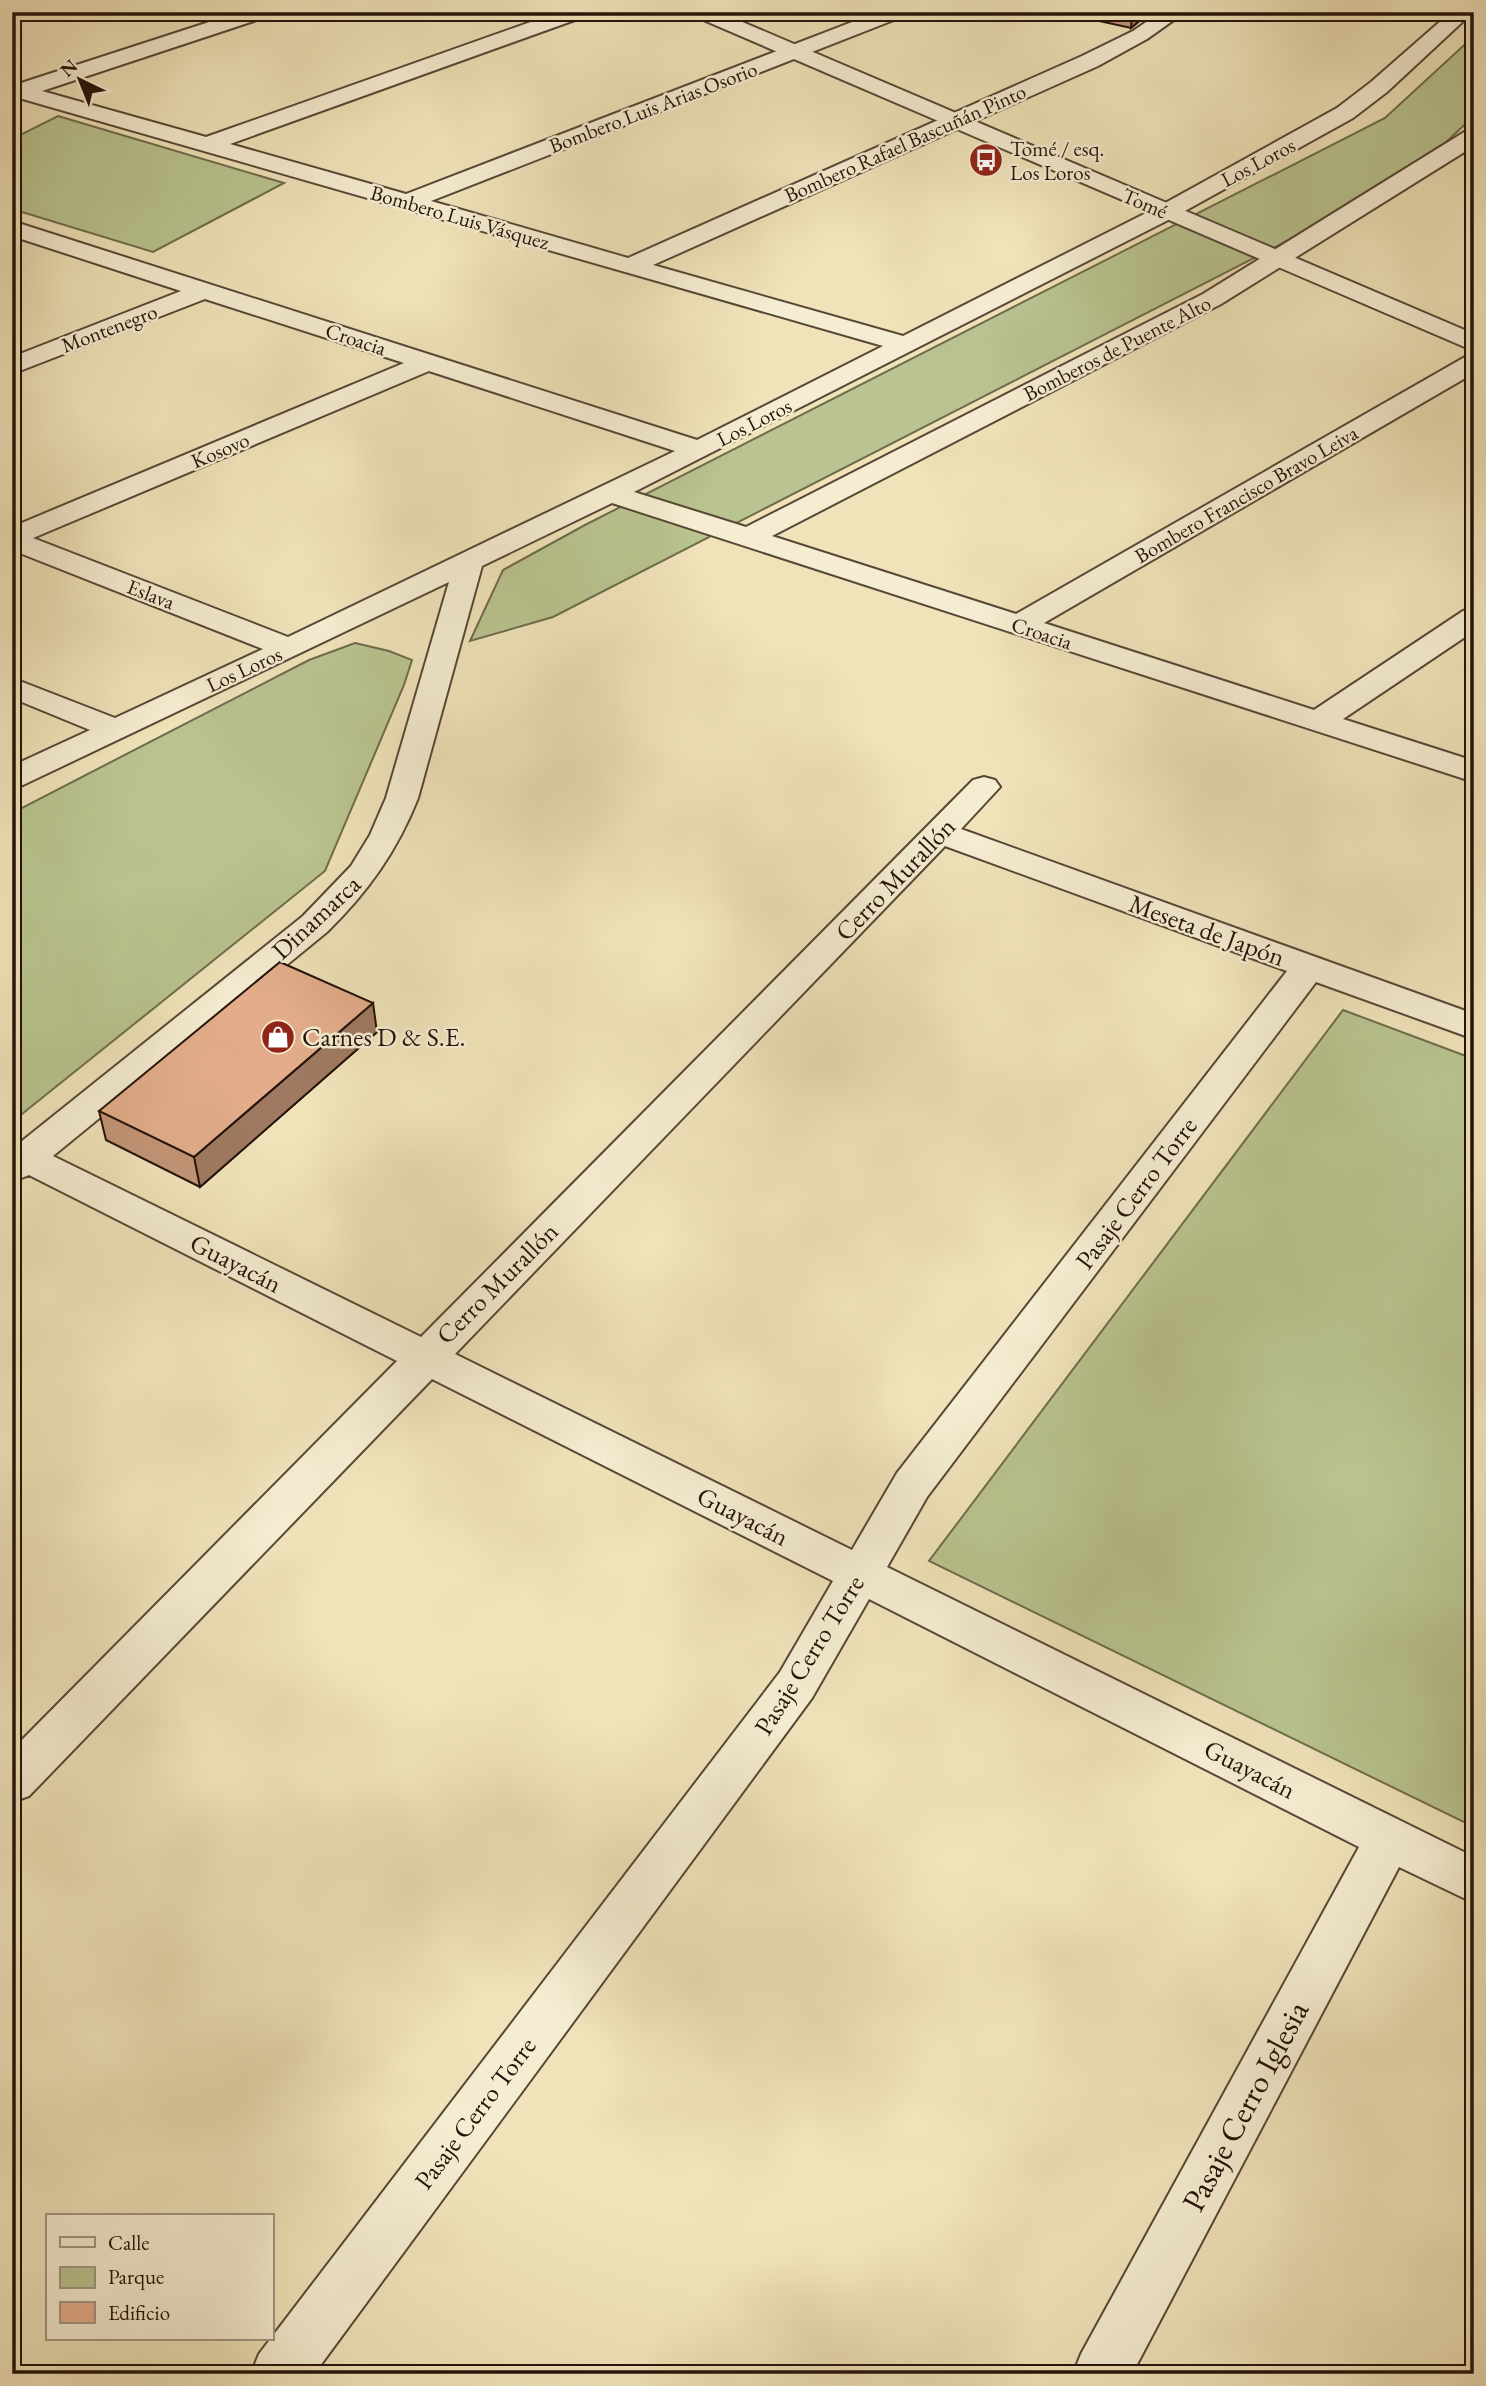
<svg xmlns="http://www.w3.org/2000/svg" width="1486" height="2386" font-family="'EB Garamond',serif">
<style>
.green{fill:#b9c490;stroke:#6e6c4d;stroke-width:2}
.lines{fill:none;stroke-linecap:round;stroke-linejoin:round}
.minor-casing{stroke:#574736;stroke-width:4}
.tertiary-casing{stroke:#574736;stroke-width:4}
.minor{fill:#f5edd2;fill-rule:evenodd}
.tertiary{fill:#f5edd2;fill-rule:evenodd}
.wall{fill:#c39578;stroke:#24130a;stroke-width:2}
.shaded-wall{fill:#9f7961;stroke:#24130a;stroke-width:2}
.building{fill:#e3ad8b;stroke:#24130a;stroke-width:2}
.labels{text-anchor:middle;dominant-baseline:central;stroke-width:5;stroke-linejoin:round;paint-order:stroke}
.far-street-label{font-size:21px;fill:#24130a;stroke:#f5edd2}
.far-poi-label{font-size:21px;fill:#24130a;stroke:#f5edd2;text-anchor:start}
.street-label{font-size:26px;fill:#24130a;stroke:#f5edd2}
.poi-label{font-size:26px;fill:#24130a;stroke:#f5edd2;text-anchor:start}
.near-street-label{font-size:32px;fill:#24130a;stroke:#f5edd2}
</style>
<rect width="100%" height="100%" fill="#f0e3ba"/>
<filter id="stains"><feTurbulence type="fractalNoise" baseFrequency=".00286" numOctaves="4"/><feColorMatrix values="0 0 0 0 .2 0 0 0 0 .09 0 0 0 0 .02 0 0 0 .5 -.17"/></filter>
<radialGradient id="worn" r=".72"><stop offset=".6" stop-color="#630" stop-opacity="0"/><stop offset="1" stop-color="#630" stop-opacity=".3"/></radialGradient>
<g class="green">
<polygon points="1474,36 1474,116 1445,143 1295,237 553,617 470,641 503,570 585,525 1385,118"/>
<polygon points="58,116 284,183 153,252 12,209 12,139"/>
<polygon points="355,643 389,651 412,660 404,685 325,871 12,1122 12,813 309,660"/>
<polygon points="1343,1010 1474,1059 1474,1827 929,1561"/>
</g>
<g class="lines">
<g class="minor-casing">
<path id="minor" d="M240,12H272L269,16L42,91L206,137L559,12H589L586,16L230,144L406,194L878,12H907L904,16L431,201L628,258L1082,56L1133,31L1161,12H1185L1147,39L1098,66L653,265L903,336L1158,207L1337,108L1371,82L1451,12H1473L1387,92L1353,118L1174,217L634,492L746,527L1203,294L1466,131L1474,129V146L1221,304L772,536L1016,614L1465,357L1474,354V373L1044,623L1314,710L1463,611L1474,608V631L1343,719L1474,761V782L612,503L482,566L418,798C397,851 368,892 327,932L53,1156L421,1337L973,780L984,777L995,780L1000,787L961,829L1474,1014V1039L1316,982L927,1497L887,1567L1474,1857V1903L1399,1867L1132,2374H1073L1081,2354L1359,1847L869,1599L812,1698L314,2374H251L259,2354L780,1672L833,1581L432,1379L29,1796L12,1802V1750L397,1361L29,1175L12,1182V1138L22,1141L303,916L351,866L370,835L386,798L449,582L23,785L12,788V766L90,730L12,698V678L115,718L263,649L12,550V527L404,363L205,299L12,374V357L181,291L12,236V221L697,440L883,346L12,96V83L18,84ZM429,371L675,451L288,637L33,538ZM945,846L1287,971L897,1473L852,1550L455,1354Z"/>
</g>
<g class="tertiary-casing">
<polygon id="tertiary" points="691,12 719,12 1474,334 1474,351 694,16"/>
</g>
<use href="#minor" class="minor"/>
<use href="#tertiary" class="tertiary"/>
</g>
<g class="wall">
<polygon points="1091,12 1150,12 1131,28 1090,19"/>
<polygon points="377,1032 200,1187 106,1140 99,1111"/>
</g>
<g class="shaded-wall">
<polygon points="1137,12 1150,12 1131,28 1132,16"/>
<polygon points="373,1003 377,1032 200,1187 194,1157"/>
</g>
<g class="building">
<polygon points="1116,12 1137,12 1132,16"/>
<polygon points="280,962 373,1003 194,1157 99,1111"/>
</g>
<defs>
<g id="bus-disc" transform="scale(1.75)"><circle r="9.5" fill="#8f2418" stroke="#f5edd2"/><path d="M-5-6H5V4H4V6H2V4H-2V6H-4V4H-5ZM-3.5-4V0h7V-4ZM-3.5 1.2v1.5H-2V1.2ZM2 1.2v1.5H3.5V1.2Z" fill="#fff"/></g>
<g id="shop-disc" transform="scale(1.75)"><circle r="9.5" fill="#8f2418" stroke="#f5edd2"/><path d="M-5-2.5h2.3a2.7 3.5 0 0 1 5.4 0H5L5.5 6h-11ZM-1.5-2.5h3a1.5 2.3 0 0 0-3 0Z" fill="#fff"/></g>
</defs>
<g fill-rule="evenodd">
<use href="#bus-disc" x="986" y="160"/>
<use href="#shop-disc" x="278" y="1037"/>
</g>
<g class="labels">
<g class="far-street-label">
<text transform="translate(653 107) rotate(-21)">Bombero Luis Arias Osorio</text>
<text transform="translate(905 143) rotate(-24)">Bombero Rafael Bascuñán Pinto</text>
<text transform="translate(1258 162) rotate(-28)">Los Loros</text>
<text transform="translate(1145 203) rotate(23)">Tomé</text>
<text transform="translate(460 217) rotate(16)">Bombero Luis Vásquez</text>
<text transform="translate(109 328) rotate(-21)">Montenegro</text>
<text transform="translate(356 339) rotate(18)">Croacia</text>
<text transform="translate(1117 348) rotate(-27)">Bomberos de Puente Alto</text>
<text transform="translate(754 422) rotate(-27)">Los Loros</text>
<text transform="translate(220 450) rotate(-23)">Kosovo</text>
<text transform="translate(1246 494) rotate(-30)">Bombero Francisco Bravo Leiva</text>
<text transform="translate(151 594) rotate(21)">Eslava</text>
<text transform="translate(1042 633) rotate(18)">Croacia</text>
<text transform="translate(244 669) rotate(-25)">Los Loros</text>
</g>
<g class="far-poi-label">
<text x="1010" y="148">Tomé / esq.<tspan x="1010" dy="24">Los Loros</tspan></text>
</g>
<g class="street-label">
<text transform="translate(895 879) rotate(-46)">Cerro Murallón</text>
<text transform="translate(316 917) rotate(-43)">Dinamarca</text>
<text transform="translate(1207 930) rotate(20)">Meseta de Japón</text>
<text transform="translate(1136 1193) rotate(-53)">Pasaje Cerro Torre</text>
<text transform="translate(236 1263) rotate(27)">Guayacán</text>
<text transform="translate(497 1283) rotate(-45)">Cerro Murallón</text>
<text transform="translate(743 1516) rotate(27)">Guayacán</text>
<text transform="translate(809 1655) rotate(-58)">Pasaje Cerro Torre</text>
<text transform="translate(1250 1769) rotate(27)">Guayacán</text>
<text transform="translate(475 2113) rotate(-53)">Pasaje Cerro Torre</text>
</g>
<g class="poi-label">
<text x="302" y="1037">Carnes D &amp; S.E.</text>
</g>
<g class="near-street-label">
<text transform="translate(1245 2106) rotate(-62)">Pasaje Cerro Iglesia</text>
</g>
</g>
<rect width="1486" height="2386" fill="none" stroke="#f0e3ba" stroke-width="42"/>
<rect x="14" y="14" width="1458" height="2358" fill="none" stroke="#24130a" stroke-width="3.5"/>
<rect x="21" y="21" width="1444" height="2344" fill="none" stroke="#24130a" stroke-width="2"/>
<rect x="46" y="2214" width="228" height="126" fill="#f5edd2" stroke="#a19682" stroke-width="2"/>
<rect x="60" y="2237" width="35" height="10" fill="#f5edd2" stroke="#a19682" stroke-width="2"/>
<text x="108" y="2250" font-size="21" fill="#24130a">Calle</text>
<rect x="60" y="2267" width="35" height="21" fill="#b9c490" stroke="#a19682" stroke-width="2"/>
<text x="108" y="2284" font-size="21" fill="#24130a">Parque</text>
<rect x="60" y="2302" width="35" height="21" fill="#e3ad8b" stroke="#a19682" stroke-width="2"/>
<text x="108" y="2320" font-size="21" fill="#24130a">Edificio</text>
<g transform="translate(80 80) rotate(317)" stroke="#f5edd2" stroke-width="5" paint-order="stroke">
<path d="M0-5L12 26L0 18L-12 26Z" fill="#24130a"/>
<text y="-10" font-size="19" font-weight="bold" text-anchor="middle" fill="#24130a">N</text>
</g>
<rect width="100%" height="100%" filter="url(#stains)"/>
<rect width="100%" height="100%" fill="url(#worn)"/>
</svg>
